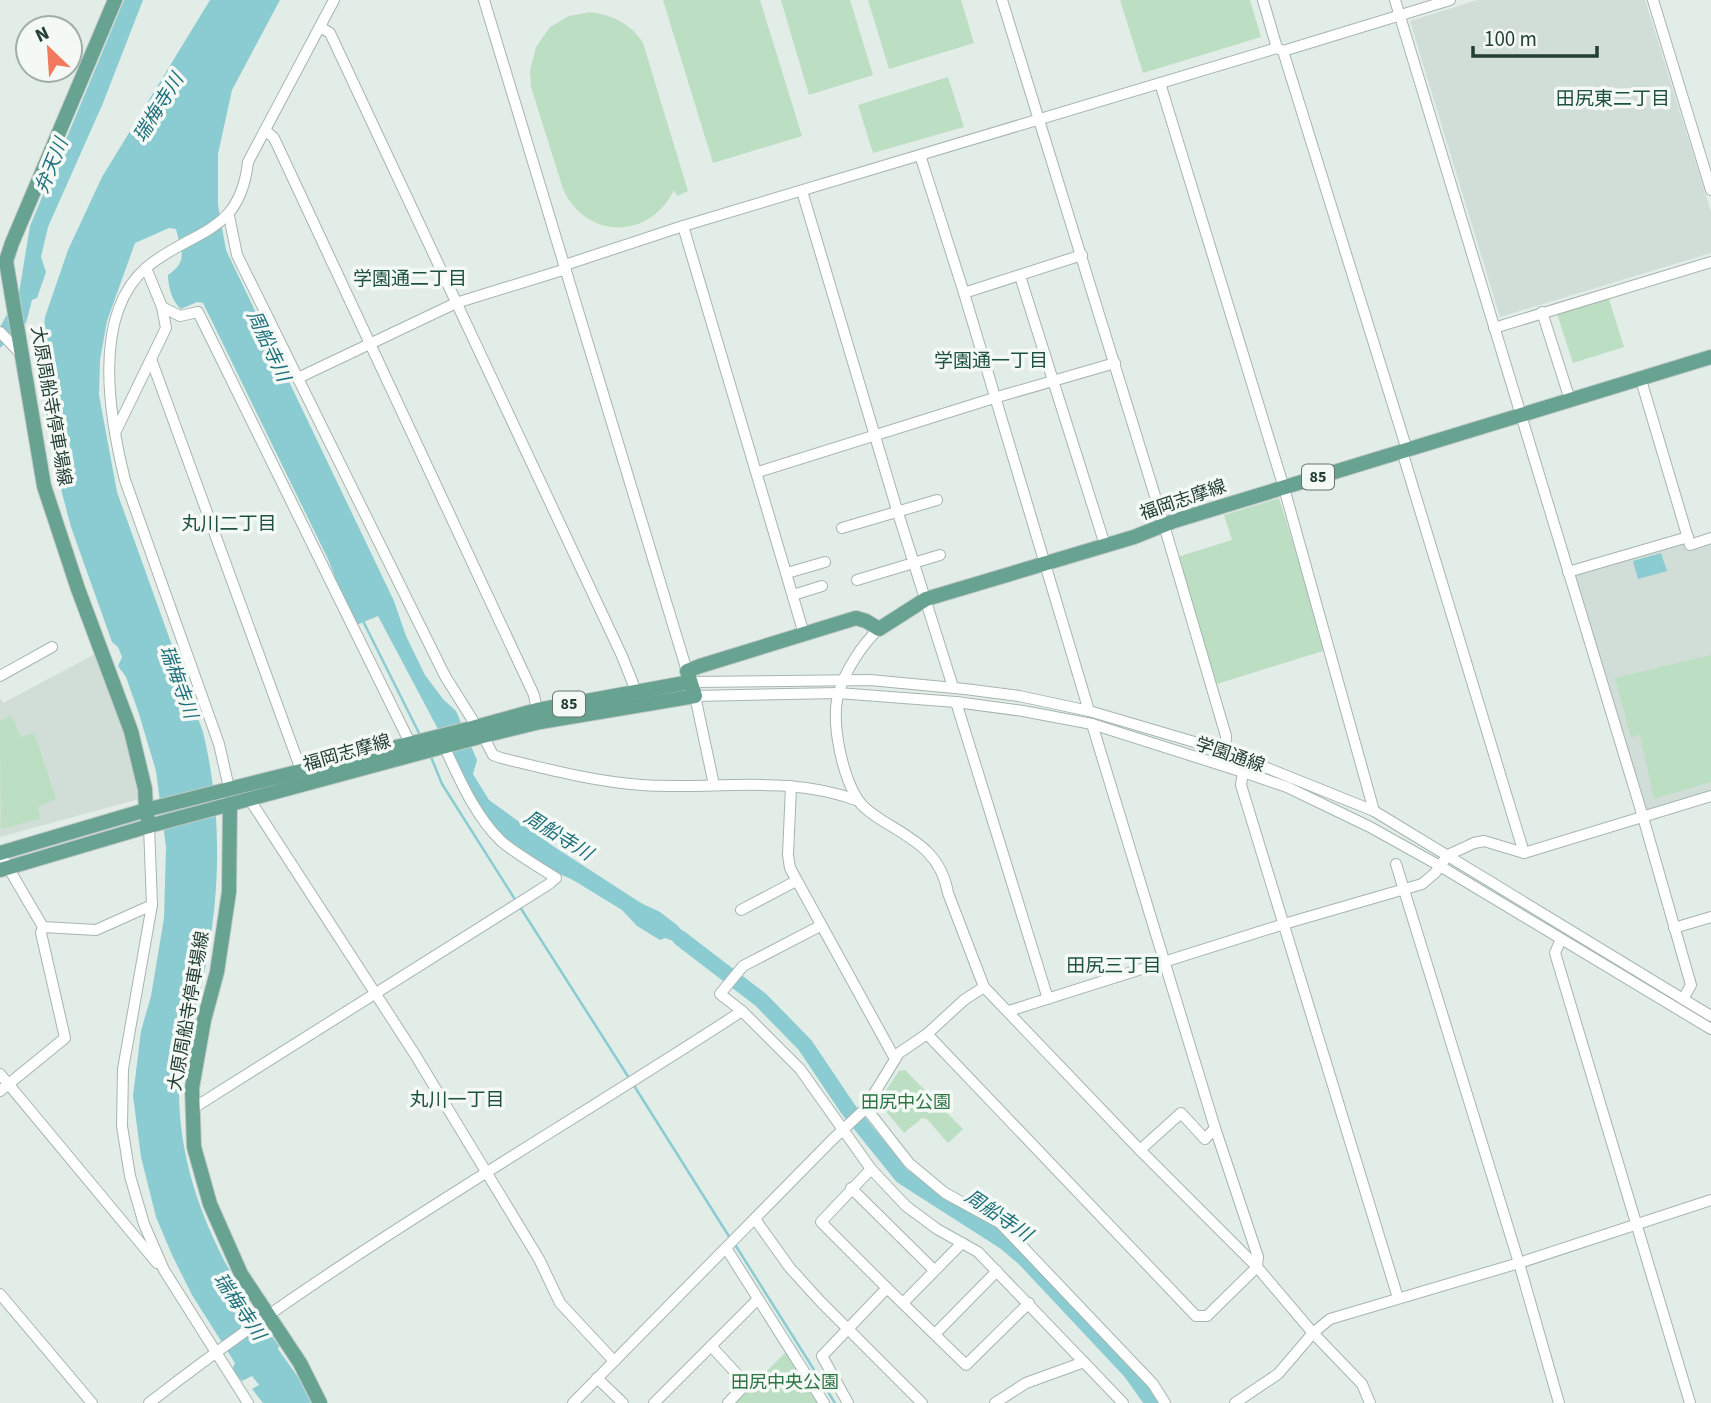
<svg xmlns="http://www.w3.org/2000/svg" width="1711" height="1403" font-family="'Source Sans 3','Noto Sans JP',sans-serif">
<style>
.built{fill:#d1ddd7}
.green{fill:#bcdec3}
.water{fill:#8bcbd2}
.lines{fill:none;stroke-linecap:round;stroke-linejoin:round}
.stream{stroke:#8bcbd2;stroke-width:2.5}
.river{stroke:#8bcbd2;stroke-width:16}
.minor-casing{stroke:#a6b5af;stroke-width:12}
.major-casing{stroke:#c1c9c6;stroke-width:16}
.minor{stroke:#fff;stroke-width:10}
.major{stroke:#68a290;stroke-width:14}
.labels{text-anchor:middle;dominant-baseline:central;stroke-width:7;stroke-linejoin:round;paint-order:stroke}
.shield{fill:#f4f9f6;stroke:#62766f;stroke-width:2}
.shield-label{font-size:16px;font-weight:bold;fill:#233e35}
.street-label{font-size:18px;fill:#233e35;stroke:#f4f9f6}
.park-label{font-size:18px;fill:#2d7545;stroke:#f4f9f6}
.neighbourhood-label{font-size:19px;fill:#1e5142;stroke:#f4f9f6}
.water-label{font-size:19px;font-style:italic;fill:#1d707a;stroke:#f4f9f6}
</style>
<rect width="100%" height="100%" fill="#e3ede8"/>
<g class="built">
<polygon points="1478,0 1645,0 1711,212 1711,253 1500,317 1410,21"/>
<polygon points="1685,539 1711,542 1711,791 1647,811 1645,809 1572,574"/>
<polygon points="95,654 125,734 139,799 0,837 0,698 3,703"/>
</g>
<g class="green">
<polygon points="663,0 760,0 802,136 713,163"/>
<polygon points="781,0 850,0 873,75 809,95"/>
<polygon points="868,0 961,0 974,43 889,69"/>
<polygon points="1120,0 1250,0 1261,37 1143,73"/>
<path d="M590,12C613,15 631,24 643,43L688,191L677,196L674,190C650,240 586,240 563,189L531,87L530,70L536,47L550,27L569,16Z"/>
<polygon points="948,77 964,127 873,153 858,105"/>
<polygon points="1609,299 1624,347 1573,363 1557,314"/>
<polygon points="1279,498 1326,650 1217,684 1177,557 1232,540 1224,515"/>
<polygon points="1711,655 1711,782 1654,799 1640,735 1631,737 1615,678"/>
<polygon points="11,715 21,737 34,733 56,799 38,807 40,819 1,829 0,721"/>
<polygon points="905,1070 963,1129 948,1143 927,1119 922,1118 904,1133 878,1102 899,1071"/>
<polygon points="788,1350 823,1403 735,1403"/>
</g>
<g class="water">
<polygon points="124,0 143,0 103,103 48,227 41,257 46,272 37,298 32,300 26,323 0,348 0,327 19,293 30,226"/>
<path d="M210,0H280L232,90L218,154V205L226,250L394,601L406,636L425,675L443,699L456,711L477,760L473,774L489,800L553,846L641,903L660,912L677,925L697,947L694,955L679,943L665,938L660,940L637,926L622,910L573,880L551,870L501,836L483,814L378,616L354,626L328,559L203,303L197,302L181,309C172,302 168,286 168,275C189,260 181,251 176,229L169,228L135,243L107,321L100,360L99,395L117,492L203,732C222,810 221,891 205,969C197,1008 179,1054 179,1094C180,1187 224,1273 279,1346L278,1349L298,1377L311,1403H263L252,1389L259,1385L252,1376L242,1381L232,1370L235,1363L192,1295L172,1255L156,1217L141,1157L133,1096L141,1031L151,996L164,918L166,847L156,771L139,714L126,677L118,666L122,657L118,647L112,642L71,527L58,478L39,375L45,317L68,250L102,177Z"/>
<polygon points="1661,553 1667,571 1638,579 1633,561"/>
</g>
<g class="lines">
<g class="stream">
<polyline points="362,619 420,735"/>
<polyline points="431,757 442,784 516,901"/>
<polyline points="520,907 629,1078"/>
<polyline points="633,1084 730,1238"/>
<polyline points="734,1243 835,1403"/>
</g>
<polyline class="river" points="680,938 761,1000 805,1045 848,1109 902,1176 1005,1242 1024,1258 1131,1372 1153,1403"/>
<g class="minor-casing">
<g id="minor">
<polyline points="484,0 687,671"/>
<polyline points="1002,0 1164,525 1226,736 1225,751"/>
<polyline points="1263,0 1277,48"/>
<polyline points="1395,0 1643,817 1691,985 1683,999"/>
<polyline points="1653,0 1711,190"/>
<polyline points="320,27 330,33 622,656 636,691"/>
<polyline points="1283,51 1407,450"/>
<polyline points="1160,83 1284,488 1374,811"/>
<polyline points="265,130 274,138 534,695 538,716"/>
<polyline points="920,155 964,293 1089,711"/>
<polyline points="802,191 897,510 953,687"/>
<polyline points="229,216 237,255 445,676 477,727"/>
<polyline points="683,226 804,634"/>
<polyline points="565,265 683,226 1277,48 1283,51 1450,0"/>
<polyline points="1020,276 1105,545"/>
<polyline points="964,293 1082,255"/>
<polyline points="162,307 180,316 198,312 410,743"/>
<polyline points="1542,312 1570,400"/>
<polyline points="1494,328 1711,262"/>
<polyline points="0,332 21,354"/>
<polyline points="151,359 301,770 300,778"/>
<polyline points="298,378 456,303 566,269"/>
<polyline points="1641,380 1690,545 1711,538"/>
<polyline points="115,433 166,328 162,307 146,268"/>
<polyline points="1402,451 1524,853"/>
<polyline points="758,472 994,398 1115,363"/>
<polyline points="842,528 937,500"/>
<polyline points="1568,572 1688,537"/>
<polyline points="787,573 825,562"/>
<polyline points="857,580 940,555"/>
<polyline points="793,595 822,586"/>
<path d="M879,629C863,643 845,671 839,692C830,720 842,775 858,800C863,808 875,816 883,821C914,840 941,853 948,893L984,987L1140,1150L1257,1267L1313,1333L1362,1384L1370,1403"/>
<polyline points="0,676 52,647"/>
<polyline points="690,682 870,680 965,689 1019,696 1089,711 1225,751 1374,811 1711,1016"/>
<polyline points="956,702 1048,999"/>
<path d="M483,736L493,755L501,758C547,769 595,782 642,785C715,790 789,774 859,801"/>
<polyline points="1243,772 1241,785 1398,1298"/>
<polyline points="714,785 695,696 838,693 956,702 1023,711 1092,724 1243,772 1287,787 1370,827 1440,866 1711,1029"/>
<polyline points="791,786 788,855 790,868 894,1057"/>
<path d="M229,788L219,744L125,480C110,420 91,314 147,267C193,229 240,235 248,162L334,0"/>
<polyline points="250,800 414,1053 539,1259 560,1303 614,1361"/>
<polyline points="149,826 152,905 123,1069 122,1126 130,1176 144,1224 164,1270 248,1403"/>
<polyline points="1396,864 1519,1263 1559,1403"/>
<polyline points="741,910 796,881"/>
<polyline points="820,926 743,966 720,994 742,1011 800,1069 871,1169 906,1206 937,1229 978,1252 1123,1403"/>
<polyline points="43,927 96,930 152,905"/>
<polyline points="1674,928 1711,917"/>
<polyline points="1561,939 1555,953 1690,1403"/>
<polyline points="1009,1011 1284,924 1422,884 1435,873 1448,855 1474,843 1484,841 1524,853 1711,796"/>
<polyline points="927,1034 1196,1316 1207,1316 1257,1267 1258,1257 1215,1128 1092,724"/>
<polyline points="0,1074 157,1263"/>
<polyline points="0,1091 65,1038 41,933 43,927 5,862"/>
<polyline points="866,1108 909,1163 945,1193 1000,1223 1153,1384 1165,1403"/>
<path d="M192,1109L549,884L556,878C538,866 517,855 501,841C475,816 459,778 444,746"/>
<polyline points="1140,1150 1181,1113 1205,1139 1215,1128"/>
<polyline points="871,1169 821,1222 887,1288"/>
<polyline points="851,1188 934,1270"/>
<polyline points="755,1219 790,1268 820,1301 922,1403"/>
<polyline points="726,1248 824,1403"/>
<polyline points="0,1294 92,1403"/>
<polyline points="903,1303 962,1243"/>
<polyline points="935,1334 997,1271"/>
<polyline points="711,1346 746,1384 728,1403"/>
<polyline points="597,1378 623,1403"/>
<path d="M149,1403C336,1257 543,1141 742,1011"/>
<polyline points="573,1403 833,1139 864,1110 899,1053 927,1034 964,1000 984,987"/>
<polyline points="654,1403 758,1299"/>
<polyline points="848,1403 822,1356 887,1288 966,1365 1029,1303"/>
<polyline points="995,1403 1026,1383 1084,1362"/>
<polyline points="1235,1403 1278,1374 1313,1333 1330,1319 1519,1263 1711,1200"/>
</g>
</g>
<g class="major-casing">
<g id="major">
<polyline points="115,0 12,243 6,261 44,486 78,589 131,731 145,789 146,810 149,826"/>
<polyline points="230,804 229,892 217,972 204,1020 192,1088 194,1147 210,1204 241,1274 300,1363 320,1403"/>
<polyline points="0,853 146,810 472,728 537,710 690,682"/>
<polyline points="0,870 149,826 483,736 540,722 695,696 687,671 700,666 856,618 866,621 879,629 926,599 1134,537 1174,521 1711,357"/>
</g>
</g>
<use href="#minor" class="minor"/>
<use href="#major" class="major"/>
</g>
<g class="labels">
<g class="shield">
<rect x="1302" y="464.5" width="32" height="25" rx="5"/>
<rect x="553" y="691.5" width="32" height="25" rx="5"/>
</g>
<g class="shield-label">
<text x="1318" y="477">85</text>
<text x="569" y="704">85</text>
</g>
<g class="street-label">
<text transform="translate(51 406) rotate(80)">大原周船寺停車場線</text>
<text transform="translate(1183 500) rotate(-19)">福岡志摩線</text>
<text transform="translate(347 753) rotate(-16)">福岡志摩線</text>
<text transform="translate(1230 755) rotate(19)">学園通線</text>
<text transform="translate(189 1011) rotate(-80)">大原周船寺停車場線</text>
</g>
<g class="park-label">
<text x="906" y="1102">田尻中公園</text>
<text x="785" y="1382">田尻中央公園</text>
</g>
<g class="neighbourhood-label">
<text x="1613" y="99">田尻東二丁目</text>
<text x="410" y="279">学園通二丁目</text>
<text x="991" y="361">学園通一丁目</text>
<text x="229" y="524">丸川二丁目</text>
<text x="1114" y="966">田尻三丁目</text>
<text x="457" y="1100">丸川一丁目</text>
</g>
<g class="water-label">
<text transform="translate(159 108) rotate(-58)">瑞梅寺川</text>
<text transform="translate(52 166) rotate(-68)">弁天川</text>
<text transform="translate(268 346) rotate(65)">周船寺川</text>
<text transform="translate(178 682) rotate(70)">瑞梅寺川</text>
<text transform="translate(558 836) rotate(32)">周船寺川</text>
<text transform="translate(998 1216) rotate(34)">周船寺川</text>
<text transform="translate(239 1307) rotate(56)">瑞梅寺川</text>
</g>
</g>
<g transform="translate(49 49) rotate(335)"><circle r="33" fill="#f4f9f6" stroke="#a0aea9" stroke-width="2"/>
<path d="M0-5L12 26L0 18L-12 26Z" fill="#f1795d"/>
<text y="-10" font-size="19" font-weight="bold" text-anchor="middle" fill="#233e35">N</text>
</g>
<path d="M1473 46v10h124v-10" fill="none" stroke="#233e35" stroke-width="3.5"/>
<text x="1484" y="46" font-size="21" fill="#233e35" stroke="#f4f9f6" stroke-width="5" paint-order="stroke">100 m</text>
</svg>
